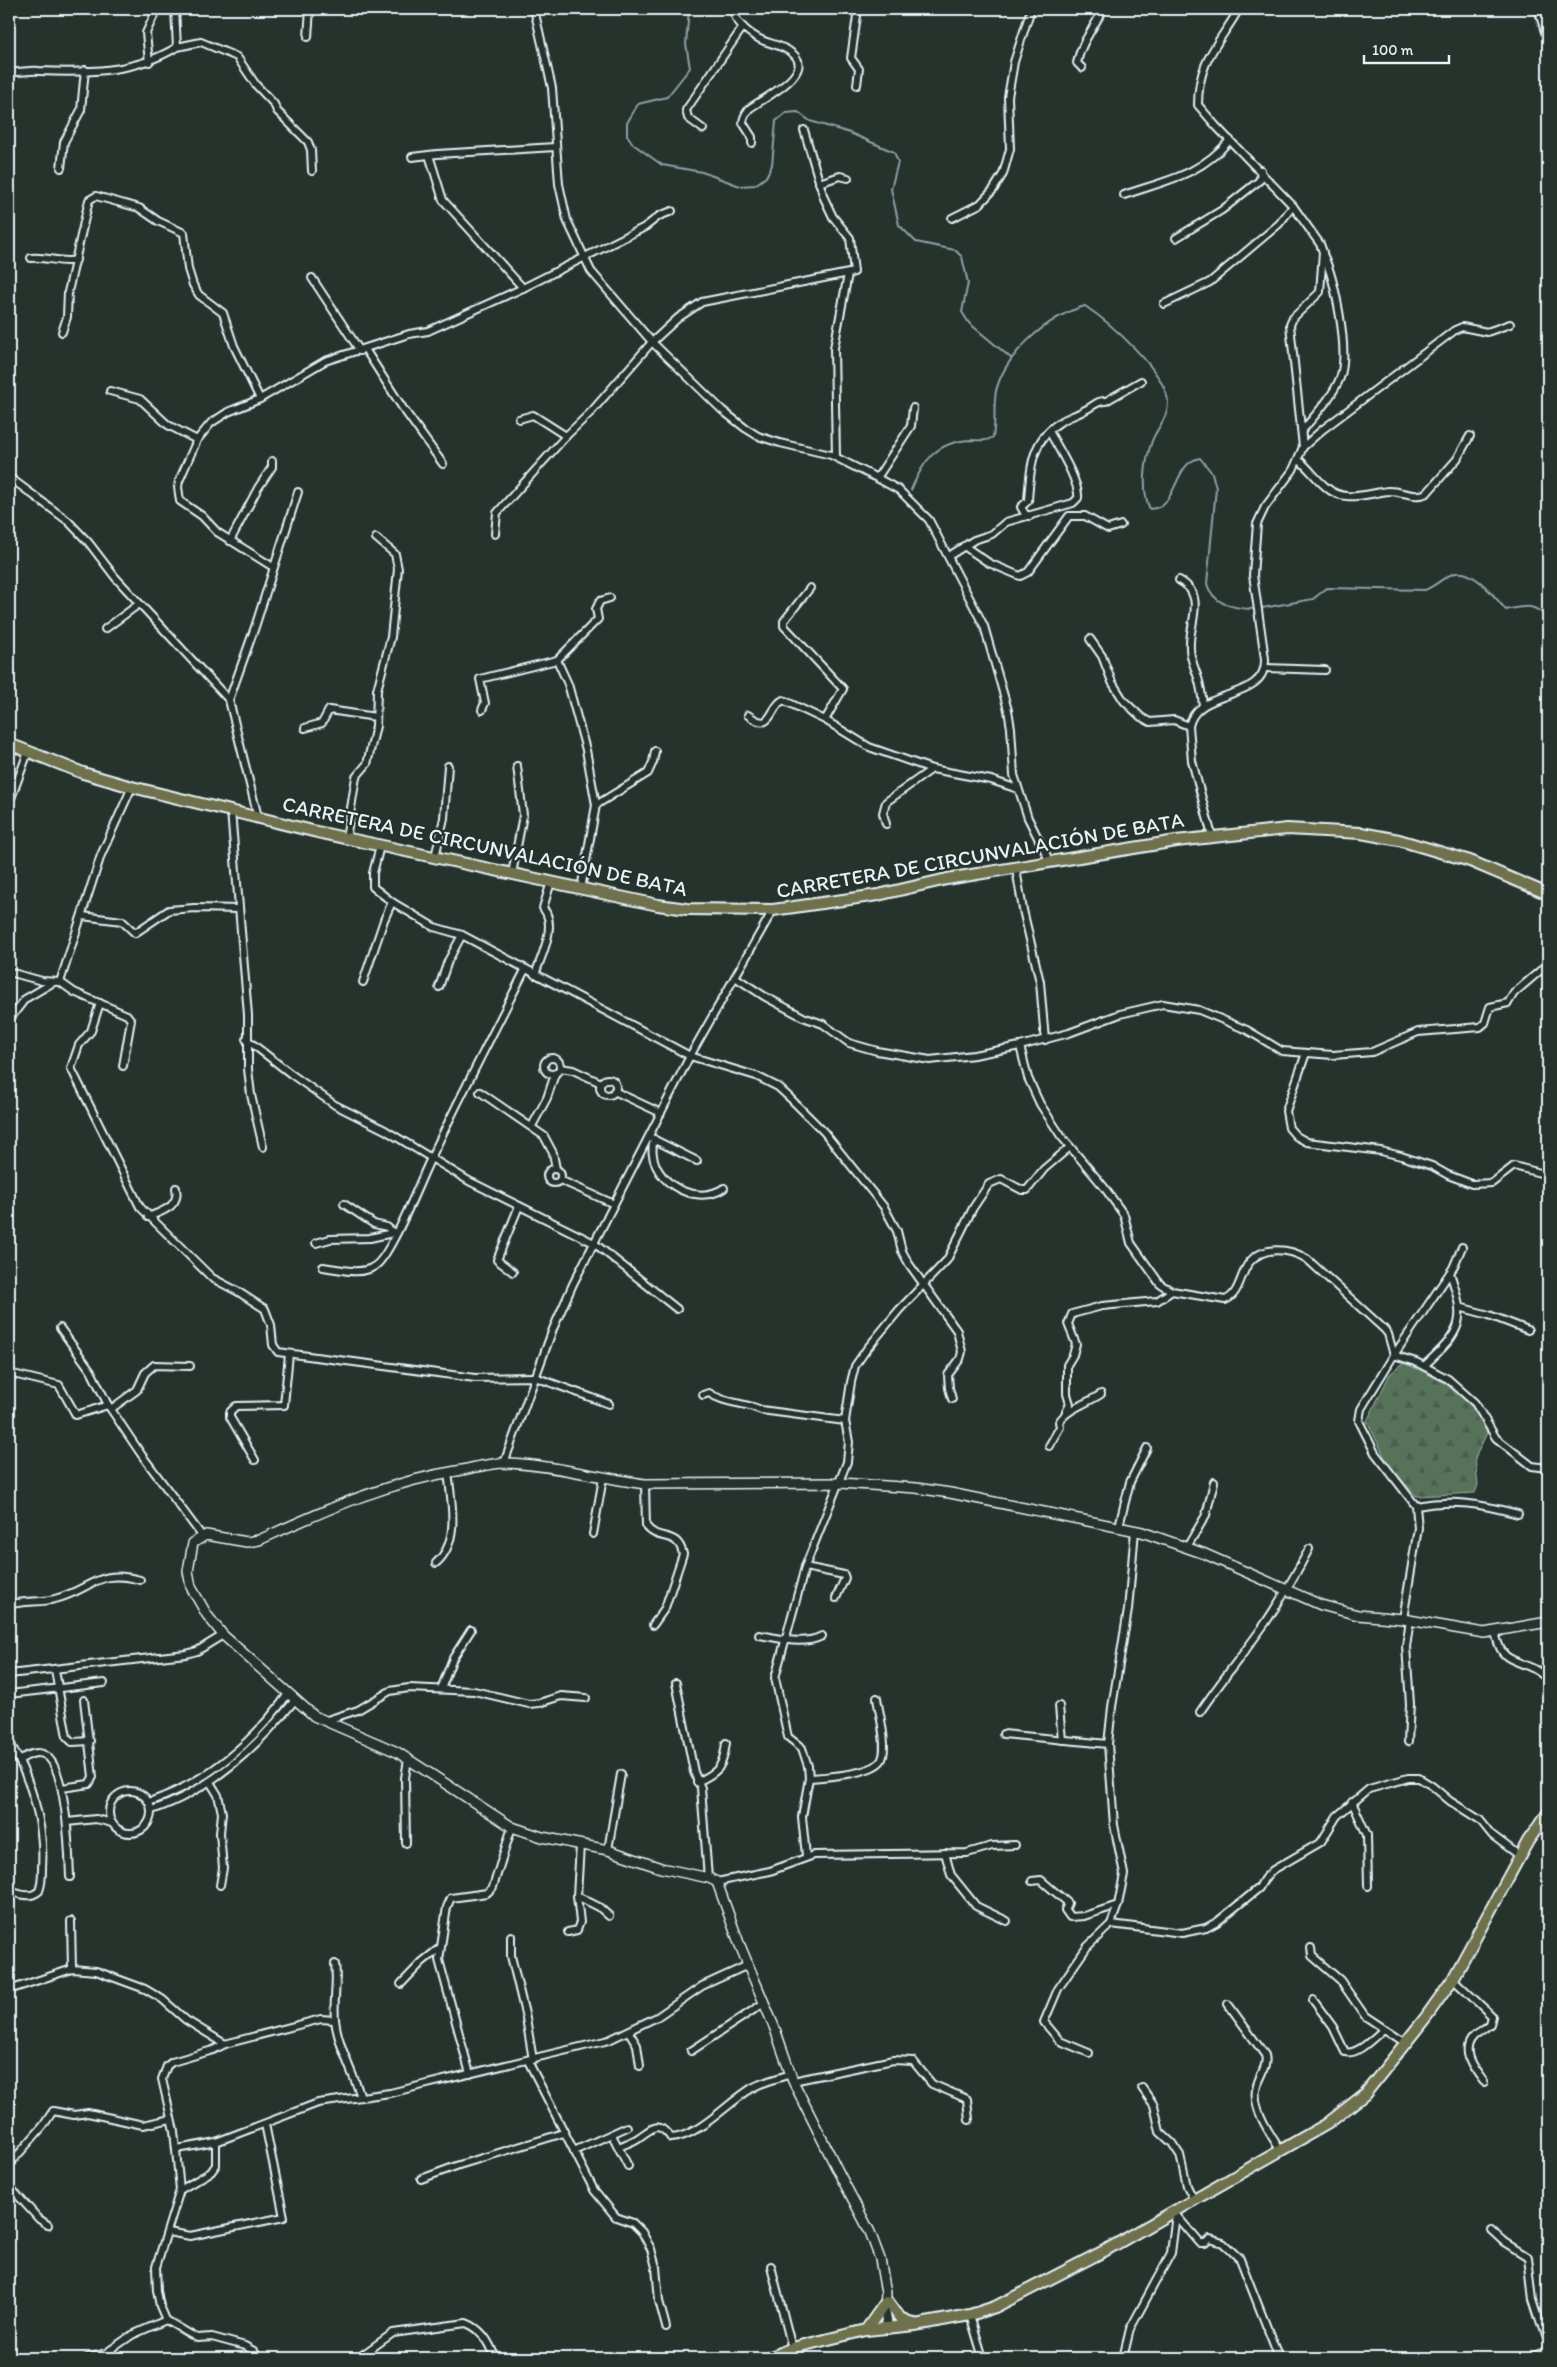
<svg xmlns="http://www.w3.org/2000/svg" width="1557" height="2367" font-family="Itim,sans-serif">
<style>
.forest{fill:url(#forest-firs);stroke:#a0b2a9}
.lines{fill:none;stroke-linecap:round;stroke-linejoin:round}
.stream{stroke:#8ca2a9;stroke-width:2}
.street-casing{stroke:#e8f1f8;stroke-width:10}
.secondary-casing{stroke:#e8f1f8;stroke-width:12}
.primary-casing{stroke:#e8f1f8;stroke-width:14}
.street{stroke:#26332d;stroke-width:6}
.secondary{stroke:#26332d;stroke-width:9}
.primary{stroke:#6e714b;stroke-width:10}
.labels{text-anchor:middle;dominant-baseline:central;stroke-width:4.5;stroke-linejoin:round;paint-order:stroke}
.street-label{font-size:21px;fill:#e8f1f8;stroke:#26332d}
</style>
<defs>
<pattern id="forest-firs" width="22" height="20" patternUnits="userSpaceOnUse" patternTransform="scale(1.25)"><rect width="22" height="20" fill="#57735a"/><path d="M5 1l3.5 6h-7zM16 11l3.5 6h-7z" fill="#4e5b51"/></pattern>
</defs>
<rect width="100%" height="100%" fill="#26332d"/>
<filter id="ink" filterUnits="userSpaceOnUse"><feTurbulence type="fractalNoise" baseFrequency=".02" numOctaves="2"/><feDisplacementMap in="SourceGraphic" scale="10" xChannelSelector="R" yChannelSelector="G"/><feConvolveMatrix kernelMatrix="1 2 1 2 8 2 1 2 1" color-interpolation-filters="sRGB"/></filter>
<g filter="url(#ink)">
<path class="forest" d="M1403,1363C1429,1373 1457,1387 1474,1409C1480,1416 1483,1426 1487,1433L1475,1458L1478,1485L1475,1493L1416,1496L1388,1464L1367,1421L1390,1374Z"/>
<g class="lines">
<g class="stream">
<polyline points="689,9 686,44 690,68 667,97 638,104 627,123 627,135 633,144 662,165 702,172 740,186 755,185 766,177 772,165 776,121 786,113 798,112 810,121 850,133 894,152 898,162 891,189 899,225 916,242 955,250 962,257 968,283 962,312 969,323 1011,358"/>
<path d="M911,490C923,461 936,442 970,440C979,440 986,442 993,437C996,422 993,406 996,391C1005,354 1048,316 1085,306C1109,322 1167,372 1168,403C1168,418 1157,428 1152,441C1145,460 1141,491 1150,509C1179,508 1172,463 1200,458L1212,473L1216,488L1207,584C1213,605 1236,609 1255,609"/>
<path d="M1262,608L1313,599L1327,588L1425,590C1437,585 1443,577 1453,574C1472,566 1495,597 1506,610C1526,606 1533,603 1548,618"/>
</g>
<g class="street-casing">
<g id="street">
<polyline points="534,9 552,88 559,184 567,220 591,271 652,342 722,410 745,428 758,436 780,443 831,455 877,478 899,490 929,520 984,626 1008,710 1011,728 1014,775 1028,818 1050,862"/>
<path d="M733,9C734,23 752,36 764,41C772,44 782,46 789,51C822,71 761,99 749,109C746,113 743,118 743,123L752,137V143"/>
<polyline points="1538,9 1548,42"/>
<polyline points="308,37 310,9"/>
<polyline points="177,47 201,42 237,57 256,85 274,104 277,111 308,142 311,150 312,171"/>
<polyline points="149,62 146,33 157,9"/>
<path d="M1082,68L1077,63C1081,42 1094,28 1103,9"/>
<path d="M9,72C19,73 29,70 39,71C87,73 135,73 177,47L175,9"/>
<polyline points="857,85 859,69 851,58 858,9"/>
<polyline points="703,129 688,118 686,110 743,27"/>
<polyline points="429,155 443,200 523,288"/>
<polyline points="412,157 437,154 555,147"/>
<polyline points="61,168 64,142 81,110 85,70"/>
<polyline points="819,183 840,176 848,178"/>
<path d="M1124,195C1167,180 1199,176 1230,140"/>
<polyline points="952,218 980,204 993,190 1003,174 1010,149 1008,97 1014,62 1031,9"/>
<polyline points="1176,238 1222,210 1260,180 1261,170"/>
<path d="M31,258C47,256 61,264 76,260"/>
<polyline points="312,278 360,351"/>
<polyline points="1164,304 1210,282 1279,224 1293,206"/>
<polyline points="62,332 67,317 68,292 89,200 96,196 139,208 158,221 184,233 188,269 193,285 199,295 223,313 234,346 260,399"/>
<polyline points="365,349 402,407 443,464"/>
<polyline points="110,391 140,399 168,425 197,440"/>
<polyline points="519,419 533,415 566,436"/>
<path d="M1302,431C1315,415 1332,398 1340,378C1350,352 1335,279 1323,254"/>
<polyline points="1303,447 1322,430 1455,330 1462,327 1487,332 1510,324"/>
<polyline points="836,457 834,348 848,274"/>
<path d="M1299,460C1309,468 1316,479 1326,487C1344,504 1368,493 1389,491C1402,491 1415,499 1427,493L1457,459L1470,436"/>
<polyline points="9,477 68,521 89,543 115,577 229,700"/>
<polyline points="877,478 911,426 913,408"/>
<path d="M1030,516L1025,514L1021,507L1028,501C1030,470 1031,440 1060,422C1068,417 1077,415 1085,410C1093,407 1097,400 1106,401L1141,381"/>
<polyline points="495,534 497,513 566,436 592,411 652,342 678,318 702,302 854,272 850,238 833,217 824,198 804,130"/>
<polyline points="230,541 258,488 272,467 272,461"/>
<polyline points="964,546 989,563 1020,576 1028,572 1069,516 1085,516 1108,529 1121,525"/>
<path d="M949,556L974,540L992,534L1006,522L1073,503L1078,498C1080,482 1057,446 1049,431"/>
<polyline points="273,567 217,532 202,516 180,501 178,487 179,481 197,440 211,423 228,412 260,399 325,361 409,334 428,331 523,288 645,227 659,216 672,211"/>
<path d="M1179,580C1208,596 1188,624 1190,648C1190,659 1195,668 1198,678C1201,687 1202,696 1203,705"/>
<polyline points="810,588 784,621 784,626 843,689 825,720"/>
<polyline points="105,629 139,604"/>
<polyline points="1090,639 1102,656 1112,682 1124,701 1141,717 1150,722 1174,720 1189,726"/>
<polyline points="557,660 568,684 586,750 596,805 581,889"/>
<polyline points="1266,668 1325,670"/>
<polyline points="482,710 485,703 480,679 557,660 598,619 596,609 600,601 610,598"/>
<path d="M748,715C773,734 769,707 783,700L825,720L869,747L932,769L991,780L1018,789"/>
<polyline points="305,728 322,723 329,710 376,717"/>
<polyline points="9,804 28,752"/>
<polyline points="596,805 648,773 653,762 655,751"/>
<polyline points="231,811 248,1015 248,1069 251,1095 263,1147"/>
<polyline points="258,817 229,700 255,627 298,492"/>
<polyline points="886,824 883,813 886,802 932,769"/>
<path d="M1212,836L1192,761L1189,726C1197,687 1267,702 1265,659L1253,575L1257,524L1265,507L1293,470L1303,447L1290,325L1293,318L1320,292L1323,252L1320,244L1293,206L1216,126L1198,105C1198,60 1219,44 1239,9"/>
<polyline points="346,839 356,777 367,764 376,726 377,690 391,637 398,569 395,554 376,538"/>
<polyline points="380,846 373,873 373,887 392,902 434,927 462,935 690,1056 756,1076 778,1087 790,1098 824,1132 884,1207 897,1231 902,1251 909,1264 957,1331 962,1352 960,1359 948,1375 949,1388 952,1399"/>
<polyline points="435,857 444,818 448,766"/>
<polyline points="1016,869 1023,910 1040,982 1045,1040"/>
<polyline points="512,874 523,815 517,766"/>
<polyline points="82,916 122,921 135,933 169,910 194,908 239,909"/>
<polyline points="9,972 42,981 60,982 74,992 127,1015 131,1020 123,1066"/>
<path d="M535,975C541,956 558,925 543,908L551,882"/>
<polyline points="735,977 764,996 803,1017 823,1024 849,1043 877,1051 930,1060 974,1055 1020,1046 1069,1033 1120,1014 1163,1004 1199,1010 1247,1030 1282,1051 1333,1055 1372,1052 1418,1032 1480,1027 1485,1023 1490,1007 1508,1003 1514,993 1548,964"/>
<polyline points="60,982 101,855 132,787"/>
<polyline points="363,982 384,920 392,902"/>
<polyline points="439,987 448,961 462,935"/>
<polyline points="100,1003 91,1031 79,1045 71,1068 140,1207 212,1278 237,1291 265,1309 271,1325 273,1345 278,1352 475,1378 535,1377 609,1404"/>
<polyline points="9,1020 25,999 54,982"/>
<polyline points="246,1039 291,1074 335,1105 385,1130 469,1181 594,1243 677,1309"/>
<path d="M1020,1046L1028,1078L1040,1104L1061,1136L1104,1187L1124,1215L1131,1243L1160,1284L1172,1291L1225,1300C1239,1295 1240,1276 1248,1264C1262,1245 1289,1248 1307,1259L1384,1329L1388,1334L1394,1355L1361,1409L1359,1421L1375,1453L1416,1506L1418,1528L1403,1619"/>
<polyline points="1306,1053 1286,1111 1289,1128 1296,1136 1307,1142 1381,1151 1401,1156 1432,1166 1448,1175 1472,1184 1492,1183 1514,1166 1548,1175"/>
<circle cx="552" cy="1066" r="8"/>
<polyline points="560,1068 573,1070 601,1083"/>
<circle cx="608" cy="1087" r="8"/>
<polyline points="614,1091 661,1113"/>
<polyline points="480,1092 544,1136 553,1153 556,1169"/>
<polyline points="532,1126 547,1098 555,1074"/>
<polyline points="651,1138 697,1161"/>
<path d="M654,1139C643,1177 693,1209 724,1188"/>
<circle cx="554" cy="1176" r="7"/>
<polyline points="560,1180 614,1204"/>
<polyline points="344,1204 374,1224 387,1227 394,1233"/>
<path d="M148,1217C162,1211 180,1207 176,1188"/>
<polyline points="316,1243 330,1239 370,1238 397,1232"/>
<polyline points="1462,1247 1453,1268 1394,1355 1416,1362 1448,1379 1475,1403 1496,1438 1532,1466 1548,1468"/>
<path d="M323,1267C340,1269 360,1276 375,1266C392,1254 420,1180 431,1158C461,1095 493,1033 525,970"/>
<polyline points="513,1272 497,1260 519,1206"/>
<polyline points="1459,1307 1489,1315 1528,1330"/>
<polyline points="60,1328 91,1371 108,1405 141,1454 202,1536"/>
<path d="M1424,1366C1462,1331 1467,1322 1450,1273"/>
<polyline points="9,1373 59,1385 76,1415 108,1405"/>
<path d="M703,1395L709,1393C725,1404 744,1402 761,1410L845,1421"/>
<polyline points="111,1409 137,1390 145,1373 154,1365 190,1366"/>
<polyline points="1065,1414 1070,1404 1067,1394 1067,1365 1073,1355 1076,1344 1068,1324 1072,1314 1102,1306 1157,1301 1172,1291"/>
<path d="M1049,1446L1060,1427L1059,1422C1067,1409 1088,1403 1101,1394"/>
<polyline points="255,1460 230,1417 230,1412 236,1406 284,1405 289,1354"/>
<polyline points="504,1463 553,1329 573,1284 690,1056 773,910"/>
<path d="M645,1484L646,1526C659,1543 677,1529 683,1554L665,1608L653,1625"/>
<path d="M1416,1506C1454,1499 1481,1504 1518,1514"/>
<polyline points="1119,1526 1130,1482 1147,1448"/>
<polyline points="593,1534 603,1478"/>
<polyline points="1187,1547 1206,1515 1214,1482"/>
<path d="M436,1563C461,1541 451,1501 448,1472"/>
<polyline points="805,1567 844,1575 845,1578 836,1598"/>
<path d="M9,1605C24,1600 40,1603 55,1599C91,1590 97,1568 140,1580"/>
<polyline points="1547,1622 1548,1608"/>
<path d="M1501,1631L1496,1636C1502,1661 1511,1658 1532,1668C1537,1670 1543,1675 1548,1679"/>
<path d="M759,1635C780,1638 802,1646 822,1636"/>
<polyline points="55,1670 67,1737 72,1742 90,1741"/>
<polyline points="9,1674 186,1654 197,1651 223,1635"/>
<polyline points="676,1683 694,1772 701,1788 708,1878"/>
<polyline points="441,1689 453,1658 471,1630"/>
<polyline points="9,1694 104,1683"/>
<polyline points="1059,1706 1062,1740"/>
<path d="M1200,1712C1221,1681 1245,1652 1266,1622C1282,1598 1296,1574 1309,1549"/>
<polyline points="324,1721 358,1710 390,1691 409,1688 474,1691 529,1704 539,1703 561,1696 586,1698"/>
<polyline points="1003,1734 1108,1744"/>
<path d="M9,1741C31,1781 45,1822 42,1868C42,1875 42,1884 39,1891C30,1899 20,1894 9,1891"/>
<polyline points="1408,1742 1410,1704 1406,1646 1410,1620"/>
<path d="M19,1760C27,1756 36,1750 45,1755C67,1767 69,1853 70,1877"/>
<path d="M809,1778C824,1777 876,1774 882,1759C888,1746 879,1712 877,1698"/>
<polyline points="210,1782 218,1795 222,1813 220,1833 223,1868 220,1885"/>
<path d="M697,1782C719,1772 723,1767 726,1743"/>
<polyline points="62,1788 89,1784 93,1777 84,1700"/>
<circle cx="130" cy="1812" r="21"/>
<path d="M149,1802C206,1783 254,1742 288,1694"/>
<polyline points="1352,1802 1367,1835 1368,1886"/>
<path d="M152,1810C211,1790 256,1748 295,1700"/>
<polyline points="67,1822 96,1819 112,1823"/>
<polyline points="1537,1826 1548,1834"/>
<polyline points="406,1843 405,1778 408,1759"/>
<polyline points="608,1850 621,1774"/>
<polyline points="945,1853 951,1875 976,1906 1007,1921"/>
<polyline points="806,1856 802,1817 809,1778 808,1766 802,1748 788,1737 775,1678 805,1567 847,1462 849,1442 845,1421 851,1382 855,1366 866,1350 899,1310 947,1260 973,1208 989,1184 1001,1179 1022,1190 1027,1190 1044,1169 1070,1147"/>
<polyline points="1032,1881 1041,1880 1068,1903 1065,1910 1070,1917 1084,1916 1118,1905 1124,1874 1114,1825 1108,1744 1112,1707 1128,1610 1135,1530"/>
<polyline points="717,1882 770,1871 814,1855 967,1853 992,1846 1015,1845"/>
<polyline points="577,1896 599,1907 609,1916"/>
<polyline points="71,1921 72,1969"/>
<polyline points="1111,1924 1182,1933 1206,1928 1217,1922 1259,1888 1264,1879 1273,1870 1321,1842 1337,1816 1369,1789 1408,1778 1419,1778 1432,1786 1450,1801 1480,1820 1492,1835 1520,1856"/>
<polyline points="568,1932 577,1930 580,1922 577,1896 580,1845"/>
<polyline points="511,1936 511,1956 526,2018 533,2060"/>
<polyline points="1311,1948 1312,1956 1340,1980 1365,2016 1407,2044"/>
<path d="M335,1964C338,1982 333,2000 335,2019C337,2043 353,2073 361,2097"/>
<path d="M1453,1979L1492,2016L1490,2024C1485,2028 1479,2032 1474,2036C1459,2051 1474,2069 1484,2082"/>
<polyline points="401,1984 422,1962 441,1947"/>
<polyline points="9,1990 72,1969 96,1971 145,1989 162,1999 186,2020 225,2044 321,2019 335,2020"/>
<path d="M1313,2000L1333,2027L1345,2052C1357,2056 1374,2037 1383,2030"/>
<path d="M1228,2004L1265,2055C1268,2066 1260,2074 1257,2085C1250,2106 1270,2134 1281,2151"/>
<polyline points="629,2032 637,2045 640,2066"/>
<polyline points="225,2044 213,2050 172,2062 167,2066 162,2079 174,2131 180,2190 156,2267 157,2291 160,2306 166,2320 188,2333 197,2338 212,2337 245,2346 254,2351 258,2358"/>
<polyline points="691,2051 764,2003"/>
<polyline points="1089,2053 1060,2041 1044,2022 1058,1989 1087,1947 1111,1924 1118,1905"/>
<polyline points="528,2061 594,2190 616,2217 633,2223 642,2232 651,2249 656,2267 659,2301 666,2327"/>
<polyline points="470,2074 439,1960 447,1907 451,1898 487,1893 493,1887 512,1827"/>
<polyline points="793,2081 893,2060 913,2061 932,2084 967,2099 969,2120"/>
<polyline points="1142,2088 1154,2105 1160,2132 1172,2143 1180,2155 1187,2186 1194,2200"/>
<polyline points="612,2135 628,2166"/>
<path d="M619,2147C625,2144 632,2142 638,2138C653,2128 658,2120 671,2138C699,2137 730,2100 754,2087C765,2081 779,2078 791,2074"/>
<polyline points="177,2149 216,2142 318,2103 390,2093 609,2040 657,2017 702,1986 748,1965"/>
<polyline points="574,2151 627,2127"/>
<polyline points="9,2165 43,2126 53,2111 74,2115 88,2113 143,2125 171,2119"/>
<polyline points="421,2179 459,2165 564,2133"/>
<polyline points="9,2186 39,2219 48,2225"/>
<polyline points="180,2190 211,2172 216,2165 216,2142"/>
<polyline points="1176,2215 1200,2243 1205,2243 1210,2239 1223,2243 1240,2259 1279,2358"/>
<polyline points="1491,2230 1504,2242 1528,2257 1533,2300 1548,2346"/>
<polyline points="168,2232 190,2236 284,2217 265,2124"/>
<polyline points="771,2266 792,2348"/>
<polyline points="970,2315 983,2358"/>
<polyline points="87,2358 106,2353 132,2335 166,2320"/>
<path d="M358,2358L393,2333L466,2323C482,2329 490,2342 495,2358"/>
<polyline points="1123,2358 1130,2329 1171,2253 1176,2214"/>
<polyline points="1533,2358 1548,2351"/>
</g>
</g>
<g class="secondary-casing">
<path id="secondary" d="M888,2329L885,2312L886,2293L880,2259L870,2232L840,2175L793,2081L775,2029L739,1943L717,1882L709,1878L661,1868L608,1850L542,1837L512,1827L397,1752L314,1716L223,1635L207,1615L191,1587L188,1571L193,1543L206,1535L247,1542L259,1540C328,1509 386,1482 462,1470C476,1467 492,1463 507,1463C554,1465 599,1478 645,1484L840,1483L916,1488L950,1493L1142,1532L1205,1554L1321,1605L1358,1615L1403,1619L1484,1633L1548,1622"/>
</g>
<g class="primary-casing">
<g id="primary">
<polyline points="9,744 83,773 132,787 317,832 658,905 687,909 773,910 878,895 947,879 1176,841 1287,829 1361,833 1399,840 1470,861 1548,894"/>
<polyline points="889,2303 900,2318 914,2324"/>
<polyline points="866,2330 886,2302"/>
<polyline points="769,2358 792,2348 866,2330 915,2325 970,2315 995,2307 1106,2250 1327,2124 1365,2094 1426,2017 1453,1979 1528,1841 1548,1813"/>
</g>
</g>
<use href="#street" class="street"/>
<use href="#secondary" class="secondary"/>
<use href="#primary" class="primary"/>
</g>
</g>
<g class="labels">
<g class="street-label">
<text transform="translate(485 846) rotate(12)">CARRETERA DE CIRCUNVALACIÓN DE BATA</text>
<text transform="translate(980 855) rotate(-10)">CARRETERA DE CIRCUNVALACIÓN DE BATA</text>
</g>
</g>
<rect width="1557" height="2367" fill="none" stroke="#26332d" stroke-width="30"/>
<rect x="15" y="15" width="1527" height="2337" fill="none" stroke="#e8f1f8" stroke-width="2" filter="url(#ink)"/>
<path d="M1364 55v8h85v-8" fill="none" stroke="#e8f1f8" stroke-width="2.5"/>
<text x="1372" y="55" font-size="15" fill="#e8f1f8" stroke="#26332d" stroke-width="4" paint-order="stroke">100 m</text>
</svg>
